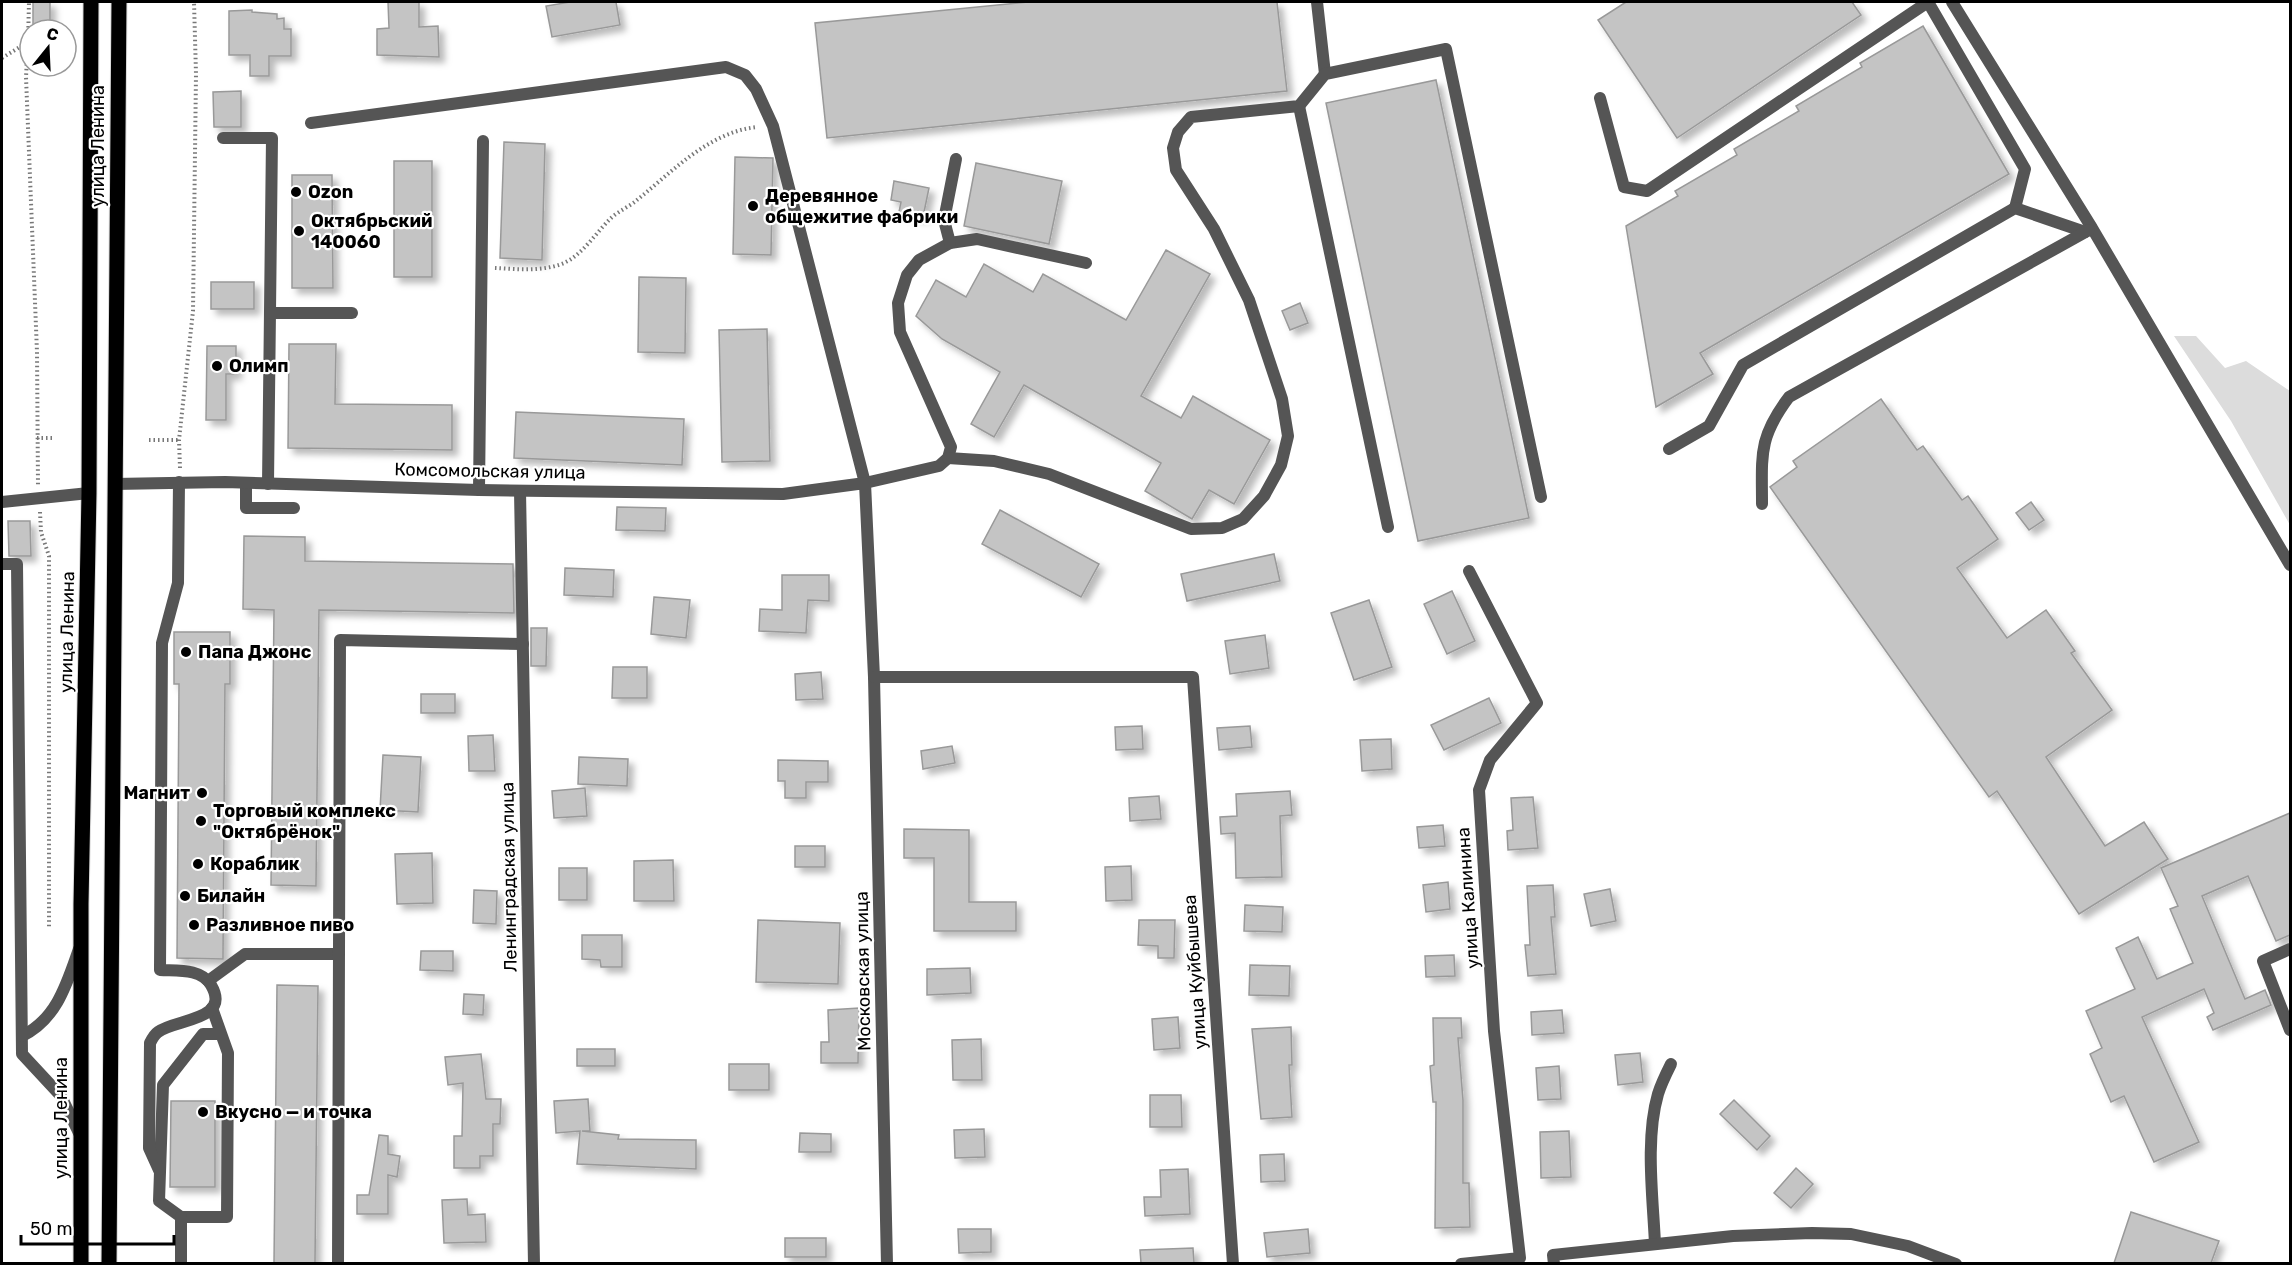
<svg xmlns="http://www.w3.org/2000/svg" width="2292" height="1265" font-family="Rubik,sans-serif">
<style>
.green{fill:#dcdcdc}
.building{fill:#c4c4c4;stroke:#999;stroke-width:1.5;filter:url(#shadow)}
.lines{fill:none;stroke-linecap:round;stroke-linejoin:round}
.primary-casing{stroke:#dbdbdb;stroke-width:17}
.path{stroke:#777;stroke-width:4;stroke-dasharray:1.5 3;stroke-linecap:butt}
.lane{stroke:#555;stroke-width:12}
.street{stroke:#555;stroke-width:12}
.primary{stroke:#000;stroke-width:15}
.poi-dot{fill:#000;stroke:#fff;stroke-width:2}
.labels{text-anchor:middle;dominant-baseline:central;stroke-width:4.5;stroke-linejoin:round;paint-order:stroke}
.street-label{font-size:18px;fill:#000;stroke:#fff}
.poi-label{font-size:18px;font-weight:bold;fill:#000;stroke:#fff;text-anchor:start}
</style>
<defs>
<filter id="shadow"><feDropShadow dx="5.5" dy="5.5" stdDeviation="3" flood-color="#0004"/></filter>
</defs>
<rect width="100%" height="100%" fill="#fff"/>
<polygon class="green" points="2174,336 2196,336 2225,368 2246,361 2290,391 2290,525 2231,421"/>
<g class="building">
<rect x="33" y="2" width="17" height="28"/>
<polygon points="388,2 419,2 419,27 438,26 439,57 377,55 377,29 389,28"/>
<polygon points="570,2 616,2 620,25 552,37 546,6"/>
<polygon points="1028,2 1277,2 1287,91 827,138 815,23"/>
<polygon points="1626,2 1852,2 1861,15 1677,138 1598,20"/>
<polygon points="252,10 252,12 277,14 277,19 284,18 284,29 291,29 291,56 269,56 269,76 250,76 250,55 229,55 229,11"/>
<polygon points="1923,26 2009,174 1700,353 1713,374 1656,407 1626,226 1678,196 1675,191 1737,155 1734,149 1799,111 1796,106 1862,67 1860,63"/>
<polygon points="1436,80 1529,518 1418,541 1326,103"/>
<polygon points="241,91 241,127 214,127 213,92"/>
<polygon points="504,142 545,144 542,260 500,258"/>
<polygon points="735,157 773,158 771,255 733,254"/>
<rect x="394" y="161" width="38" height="116"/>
<polygon points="976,163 1062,181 1049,244 964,226"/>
<polygon points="292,175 332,175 333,288 292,288"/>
<polygon points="894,181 929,188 923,217 899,212 901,202 891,200"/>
<polygon points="1166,250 1210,274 1141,396 1181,418 1193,396 1270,440 1234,504 1209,490 1192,519 1145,491 1161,463 1024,385 994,437 971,424 1000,372 942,339 916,316 936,280 966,297 984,264 1033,292 1043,274 1126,320"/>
<polygon points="639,277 686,278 685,353 638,352"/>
<rect x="211" y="282" width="43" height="27"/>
<polygon points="1300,303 1308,323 1290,330 1282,311"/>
<polygon points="767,329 770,461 722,462 719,330"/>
<polygon points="289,344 336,344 335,404 452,405 452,450 288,448"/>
<polygon points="207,346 236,346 236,374 226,374 226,420 206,420"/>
<polygon points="1881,399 1917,450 1923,446 1962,500 1968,496 1998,539 1957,568 2007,638 2046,610 2075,651 2071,653 2112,710 2046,757 2105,846 2144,822 2168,859 2079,914 1997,791 1989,797 1770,487 1797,467 1793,461"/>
<polygon points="516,412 684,419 682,465 514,458"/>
<polygon points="2031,502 2044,520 2029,530 2016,513"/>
<polygon points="617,507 666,508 665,531 616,530"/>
<polygon points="1000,510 1099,564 1081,597 982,544"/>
<polygon points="8,521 30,521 31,556 9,556"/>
<polygon points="244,536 305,537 305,561 513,564 514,613 319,610 316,886 271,885 274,610 243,609"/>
<polygon points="1274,554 1280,581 1187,601 1181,574"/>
<polygon points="565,568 614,570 613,597 564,595"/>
<polygon points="782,575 829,575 829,601 808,600 806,633 759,631 760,609 782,610"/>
<polygon points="1452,591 1475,641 1447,654 1424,604"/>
<polygon points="654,597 690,600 686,638 651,634"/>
<polygon points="1369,600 1392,667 1354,680 1331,613"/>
<polygon points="531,628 547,628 546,666 531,666"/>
<polygon points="174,632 230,632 230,684 225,684 223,959 177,958 179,684 174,684"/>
<polygon points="1265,635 1269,668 1230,674 1225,641"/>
<polygon points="613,667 647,667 647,698 612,698"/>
<polygon points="821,672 823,699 796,700 795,674"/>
<rect x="421" y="694" width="34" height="19"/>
<polygon points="1489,698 1501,723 1444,750 1431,725"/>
<polygon points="1142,726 1143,749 1116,750 1115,727"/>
<polygon points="1250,726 1252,747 1219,750 1217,728"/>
<polygon points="493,735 495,771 469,771 468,736"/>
<polygon points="1391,739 1392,769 1362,771 1360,740"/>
<polygon points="952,746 955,763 923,769 921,751"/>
<polygon points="383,755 421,757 418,812 380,810"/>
<polygon points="579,757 628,759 627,786 578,784"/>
<polygon points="778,760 828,761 828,782 806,782 806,798 785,798 785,781 778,781"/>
<polygon points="585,788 587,816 554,818 552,791"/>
<polygon points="1290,791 1292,815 1280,816 1282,877 1236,878 1235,833 1221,834 1220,817 1237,816 1236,794"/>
<polygon points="1159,796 1161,819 1130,821 1129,798"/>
<polygon points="1533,797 1538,848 1508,850 1507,831 1513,830 1511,798"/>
<polygon points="2290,813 2290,935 2276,941 2248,876 2202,896 2245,999 2265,990 2271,1005 2213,1030 2207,1017 2214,1013 2204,989 2142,1017 2199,1142 2154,1162 2124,1096 2111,1102 2090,1054 2102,1048 2086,1011 2135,989 2116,948 2138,937 2157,979 2193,963 2170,909 2178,906 2161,868"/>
<polygon points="1443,825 1445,846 1419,848 1417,827"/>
<polygon points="904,829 969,830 969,902 1016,902 1016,931 934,931 934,858 904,858"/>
<rect x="795" y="846" width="30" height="21"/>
<polygon points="432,853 433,903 397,904 395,854"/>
<polygon points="673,860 674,901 634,901 634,861"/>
<polygon points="1131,866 1132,900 1106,901 1105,867"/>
<rect x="559" y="868" width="28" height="32"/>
<polygon points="1448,882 1450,909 1426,912 1423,885"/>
<polygon points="1553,885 1555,917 1551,917 1556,974 1528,976 1525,945 1530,945 1527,886"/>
<polygon points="1610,889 1616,921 1591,926 1584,894"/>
<polygon points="474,890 497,891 496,924 473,923"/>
<polygon points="1245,905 1283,907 1282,932 1244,931"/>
<polygon points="758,920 840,923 838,984 756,982"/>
<polygon points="1139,920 1175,920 1174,958 1158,958 1158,946 1138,945"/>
<polygon points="582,935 622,935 622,967 601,967 600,960 582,959"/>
<polygon points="421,951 453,951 453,971 420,970"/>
<polygon points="1454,955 1455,976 1426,977 1425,956"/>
<polygon points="1250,965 1290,966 1289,996 1249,995"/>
<polygon points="970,968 971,993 927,995 927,969"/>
<polygon points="277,985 318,986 315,1263 274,1263"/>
<polygon points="464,994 484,995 483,1015 463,1014"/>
<polygon points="859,1008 858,1063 821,1063 821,1042 829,1042 828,1010"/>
<polygon points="1562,1010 1564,1033 1532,1035 1531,1012"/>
<polygon points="1178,1017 1180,1048 1154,1050 1152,1019"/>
<polygon points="1433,1018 1461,1018 1462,1038 1458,1038 1463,1100 1463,1183 1469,1183 1470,1227 1435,1228 1436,1102 1433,1102 1430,1066 1434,1065"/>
<polygon points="1291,1027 1292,1065 1289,1065 1292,1117 1261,1119 1252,1029"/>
<polygon points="981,1039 982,1080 953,1080 952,1040"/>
<rect x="577" y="1049" width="38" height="17"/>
<polygon points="1640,1053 1643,1082 1618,1085 1615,1055"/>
<polygon points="481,1054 486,1099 501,1099 500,1124 493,1124 493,1156 480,1156 480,1168 454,1168 454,1136 462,1136 463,1083 448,1085 445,1057"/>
<rect x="729" y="1064" width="40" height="26"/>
<polygon points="1559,1066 1561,1099 1538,1100 1536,1068"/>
<polygon points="1150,1095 1181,1095 1182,1127 1150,1127"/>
<polygon points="588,1099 590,1131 582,1131 619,1135 618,1139 696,1140 696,1169 577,1164 580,1131 556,1133 554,1101"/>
<polygon points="1734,1100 1770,1136 1757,1150 1720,1114"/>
<polygon points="171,1101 215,1101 215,1187 170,1187"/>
<polygon points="984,1129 985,1157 955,1158 954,1130"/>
<polygon points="1569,1131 1571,1177 1541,1178 1540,1132"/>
<polygon points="800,1133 831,1134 831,1152 799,1152"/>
<polygon points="379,1135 388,1136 388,1154 400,1156 397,1177 388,1175 388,1214 357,1214 357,1195 369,1195"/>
<polygon points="1284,1154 1285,1181 1261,1182 1260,1155"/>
<polygon points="1796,1168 1813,1184 1791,1208 1774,1193"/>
<polygon points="1188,1169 1190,1214 1145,1216 1144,1197 1161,1197 1160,1170"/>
<polygon points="467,1199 468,1215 485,1214 486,1242 444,1243 442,1200"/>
<polygon points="2131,1212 2219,1241 2211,1263 2114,1263"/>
<polygon points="958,1229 991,1229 991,1252 959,1253"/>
<polygon points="1308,1229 1310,1253 1267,1257 1264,1233"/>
<rect x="785" y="1238" width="41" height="19"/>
<polygon points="1193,1248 1194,1263 1141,1263 1140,1250"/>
</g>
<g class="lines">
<g class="primary-casing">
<g id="primary">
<polyline points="81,1264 81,904 89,493 91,2"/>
<polyline points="109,1264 119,2"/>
</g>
</g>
<g class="path">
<polyline points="28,42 26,77 37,352 38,485"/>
<polyline points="2,58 28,42 29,2"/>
<path d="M495,268C517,269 542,272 564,263C582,255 596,233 610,219C618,211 629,207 637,200C673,171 709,132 757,127"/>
<polyline points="37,438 52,438"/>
<polyline points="149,440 179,440"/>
<polyline points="180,468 179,440 193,311 196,74 194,2"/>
<polyline points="40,512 41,532 49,556 49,927"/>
</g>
<g class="lane">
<polyline points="1317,2 1325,74"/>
<polyline points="1952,2 2092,228 2290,565"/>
<polyline points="1600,98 1624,187 1647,191 1928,2 2025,169 2015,208"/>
<polyline points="1299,106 1388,527"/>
<polyline points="311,123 726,67 745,75 756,89 773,126 865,483 939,466 948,458 951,447 900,332 898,303 907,275 919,260 950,243 977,239 1086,263"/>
<polyline points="223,138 272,138 268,484"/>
<polyline points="950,243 944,220 956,159"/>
<polyline points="270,313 352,313"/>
<polyline points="1669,449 1709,426 1743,365 2015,208 2085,232"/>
<polyline points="948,458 994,461 1049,474 1191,529 1222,528 1243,519 1264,496 1281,465 1288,436 1282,399 1249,300 1214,229 1176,170 1173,148 1178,132 1191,117 1299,106 1325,74 1446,49 1541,497"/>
<polyline points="246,483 246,508 294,508"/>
<polyline points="479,490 483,141"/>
<path d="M1762,504C1762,455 1758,438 1789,397L2089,230"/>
<polyline points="2,564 17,564 22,1054 61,1096 79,1133"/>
<polyline points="2290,949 2263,961 2290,1030"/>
<polyline points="208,981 245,954 339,954"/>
<polyline points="212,1008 228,1053 227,1217 181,1217 159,1201 163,1085 203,1034 221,1034"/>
<path d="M22,1036C57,1019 67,983 79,949"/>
<path d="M159,1170L149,1148L150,1043C152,1039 155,1034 158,1032C174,1019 232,1021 211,985C201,968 177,971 160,970L162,643L178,583L179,482"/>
<path d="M1655,1244C1653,1198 1645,1139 1658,1094C1661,1084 1666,1074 1671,1064"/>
<polyline points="338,1264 340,640 523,644"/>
<polyline points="1554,1264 1553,1255 1733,1236 1812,1233 1851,1234 1908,1246 1956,1264"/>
</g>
<g class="street">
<polyline points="114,484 225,482 479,490 783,494 865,483 874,677 887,1264"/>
<polyline points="520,491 534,1264"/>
<polyline points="2,502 89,493"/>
<polyline points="874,677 1193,677 1233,1264"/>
<polyline points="181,1264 181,1217"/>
<polyline points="1461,1264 1520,1258 1494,1031 1479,790 1490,760 1537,703 1469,571"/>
</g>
<use href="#primary" class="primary"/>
</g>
<g class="poi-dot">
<circle cx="296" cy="192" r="6"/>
<circle cx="753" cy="206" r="6"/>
<circle cx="299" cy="231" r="6"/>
<circle cx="217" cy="366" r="6"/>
<circle cx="186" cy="652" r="6"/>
<circle cx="202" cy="793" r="6"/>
<circle cx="201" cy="821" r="6"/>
<circle cx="198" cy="864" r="6"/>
<circle cx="185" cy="896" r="6"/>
<circle cx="194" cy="925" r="6"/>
<circle cx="203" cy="1112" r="6"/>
</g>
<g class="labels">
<g class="street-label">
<text transform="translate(98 146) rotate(-90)">улица Ленина</text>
<text transform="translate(490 471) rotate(1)">Комсомольская улица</text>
<text transform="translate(67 632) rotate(-89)">улица Ленина</text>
<text transform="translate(509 877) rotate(-91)">Ленинградская улица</text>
<text transform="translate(1468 898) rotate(-94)">улица Калинина</text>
<text transform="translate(863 971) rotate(-91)">Московская улица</text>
<text transform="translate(1195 972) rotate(-94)">улица Куйбышева</text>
<text transform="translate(61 1118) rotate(-90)">улица Ленина</text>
</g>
<g class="poi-label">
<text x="308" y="192">Ozon</text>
<text x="765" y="196">Деревянное<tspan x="765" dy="21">общежитие фабрики</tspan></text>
<text x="311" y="221">Октябрьский<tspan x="311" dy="21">140060</tspan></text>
<text x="229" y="366">Олимп</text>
<text x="198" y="652">Папа Джонс</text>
<text x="190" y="793" text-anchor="end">Магнит</text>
<text x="213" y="811">Торговый комплекс<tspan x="213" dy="21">"Октябрёнок"</tspan></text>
<text x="210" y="864">Кораблик</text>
<text x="197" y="896">Билайн</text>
<text x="206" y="925">Разливное пиво</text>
<text x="215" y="1112">Вкусно — и точка</text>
</g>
</g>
<rect width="2292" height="1265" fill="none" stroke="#000000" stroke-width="6"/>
<g transform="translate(48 48) rotate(18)"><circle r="28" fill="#ffffff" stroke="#999999" stroke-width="1.5"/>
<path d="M0-4.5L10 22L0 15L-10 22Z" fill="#000000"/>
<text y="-9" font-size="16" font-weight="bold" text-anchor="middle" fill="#000000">С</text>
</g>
<path d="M21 1235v9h153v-9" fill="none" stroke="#000000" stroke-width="3"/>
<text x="30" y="1235" font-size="18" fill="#000000" stroke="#ffffff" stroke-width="4.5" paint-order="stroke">50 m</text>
</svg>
